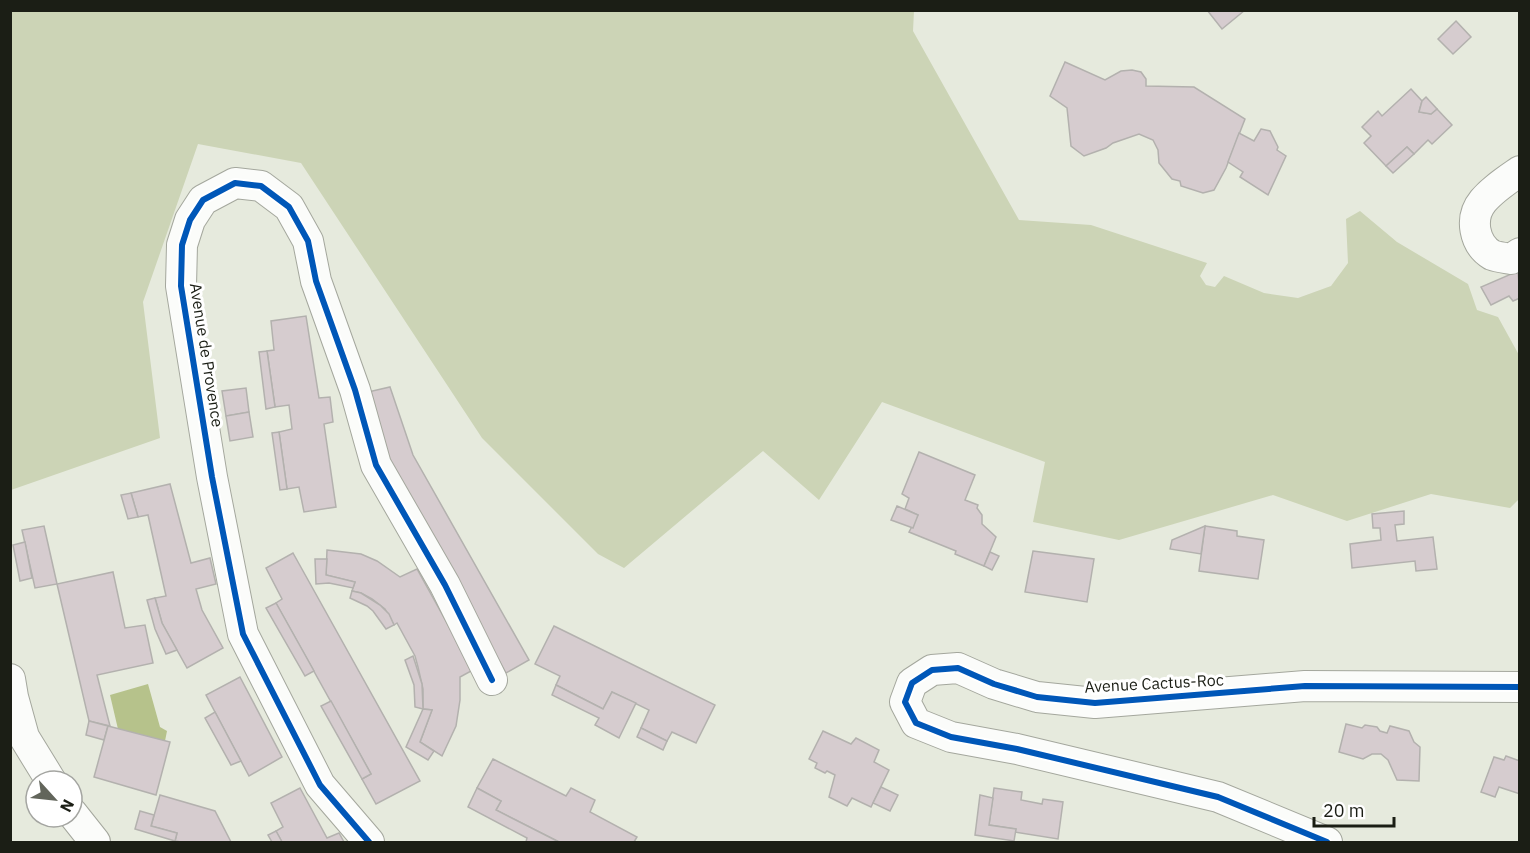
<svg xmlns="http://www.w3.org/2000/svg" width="1530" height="853" font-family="'IBM Plex Sans',sans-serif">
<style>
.green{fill:#ccd4b6}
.water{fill:#b6c28b}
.building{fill:#d6cccf;stroke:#b3b1ae;stroke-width:1.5}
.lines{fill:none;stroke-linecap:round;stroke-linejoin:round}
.minor-casing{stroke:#a4a79d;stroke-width:32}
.minor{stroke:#fbfcfa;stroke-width:30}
.cycleway-casing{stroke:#fff;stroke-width:10}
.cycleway{stroke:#0057b8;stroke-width:6}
.labels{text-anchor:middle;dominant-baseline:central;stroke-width:6;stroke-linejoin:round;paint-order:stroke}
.street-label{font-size:16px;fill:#1b1e15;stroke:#fff}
</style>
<rect width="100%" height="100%" fill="#e6eadd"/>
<polygon class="green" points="10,11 914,11 913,31 1019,220 1091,225 1207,263 1200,276 1206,285 1215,287 1224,276 1264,293 1298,298 1331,286 1348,263 1346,219 1360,211 1397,242 1468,284 1477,310 1498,317 1519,355 1519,499 1510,508 1431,494 1347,521 1273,495 1119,540 1033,522 1045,462 882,402 819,500 763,451 624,568 598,554 482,438 301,163 198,144 143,302 160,438 11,490"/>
<polygon class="water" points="148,684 160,727 167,731 164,746 121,742 110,695"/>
<g class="building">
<polygon points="1207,10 1245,10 1222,29"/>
<polygon points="1456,21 1471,37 1453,54 1438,39"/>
<polygon points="1065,62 1105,80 1121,71 1132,70 1141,72 1146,79 1146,86 1194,87 1245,119 1226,168 1214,190 1203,193 1181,186 1180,181 1172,179 1159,163 1158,150 1153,140 1139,134 1113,143 1106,148 1084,156 1071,146 1067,108 1050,96"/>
<polygon points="1411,89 1422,101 1419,112 1431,114 1437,109 1452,125 1432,144 1428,140 1414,154 1407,147 1386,166 1364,143 1371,136 1362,127 1378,111 1382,116"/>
<polygon points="1426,97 1437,109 1431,114 1419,112 1422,101"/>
<polygon points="1261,129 1270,131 1278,147 1277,150 1286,156 1268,195 1240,177 1243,172 1228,162 1239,133 1254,141"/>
<polygon points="1407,147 1414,154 1393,173 1386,166"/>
<polygon points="1518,271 1520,298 1513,301 1509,296 1491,305 1481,287"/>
<polygon points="306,316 319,398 330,397 333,422 324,424 336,507 304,512 299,487 287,489 279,432 292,429 289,405 275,407 267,351 274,350 271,321"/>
<polygon points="267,351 275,407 266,409 259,352"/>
<polygon points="390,387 413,455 529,660 506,673 387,460 368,392"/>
<polygon points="246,388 249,412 226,416 222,391"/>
<polygon points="249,412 253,437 230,441 226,416"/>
<polygon points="279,432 287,489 280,490 272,433"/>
<polygon points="919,452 975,475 965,500 978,505 977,508 982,515 982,524 996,537 984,566 955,554 956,551 909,532 918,515 905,509 909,498 902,494"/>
<polygon points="170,484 191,563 210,558 216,584 196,589 202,610 223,648 187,668 162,623 155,598 166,596 148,515 138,517 131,493"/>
<polygon points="131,493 138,517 128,519 121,495"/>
<polygon points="897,506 918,515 913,528 891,520"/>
<polygon points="1404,511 1404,524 1395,525 1397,541 1433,537 1437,569 1416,571 1415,561 1352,568 1350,544 1381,540 1380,528 1373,528 1372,514"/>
<polygon points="44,526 57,584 35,588 22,530"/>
<polygon points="1205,526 1237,531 1237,536 1264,540 1258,579 1199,571"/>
<polygon points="1205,526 1201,554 1170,549 1172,540"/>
<polygon points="25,542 32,578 20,581 13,545"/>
<polygon points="327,550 361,554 377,561 400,577 417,569 473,670 460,677 460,700 456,726 442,756 420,742 432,710 423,709 423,689 418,667 415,656 397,623 394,625 385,609 372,599 361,593 352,591 355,582 326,575"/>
<polygon points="1033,551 1094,559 1087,602 1025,592"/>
<polygon points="990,552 999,556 992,570 984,566"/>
<polygon points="293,553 420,781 376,804 362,779 371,774 276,603 282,599 266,568"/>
<polygon points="315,559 327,559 326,575 355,582 353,588 329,583 316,584"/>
<polygon points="113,572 125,628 145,625 153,663 97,675 110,726 89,721 57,584"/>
<polygon points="352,591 361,593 380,605 389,614 394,625 386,629 373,611 367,606 350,598"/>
<polygon points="155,598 162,623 177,650 166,654 155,629 147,600"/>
<polygon points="276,603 314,671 305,676 266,608"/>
<polygon points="554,626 715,705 696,743 672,732 667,741 641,728 649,710 612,692 603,709 556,685 560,676 535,664"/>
<polygon points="413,656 422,684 423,709 415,707 414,685 405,660"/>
<polygon points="240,677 282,757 249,776 206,695"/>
<polygon points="556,685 603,709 612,692 636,703 619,738 595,725 599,718 552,695"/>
<polygon points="331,701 371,774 362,779 321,706"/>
<polygon points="423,709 432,710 420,742 434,751 428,760 406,747"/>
<polygon points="215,712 241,761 231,765 205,718"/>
<polygon points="89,721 108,726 104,740 86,735"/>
<polygon points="1346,724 1362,728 1365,725 1377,727 1380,731 1387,733 1390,726 1409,731 1414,742 1420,747 1419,781 1397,780 1388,760 1381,754 1372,754 1363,759 1339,752"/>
<polygon points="108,726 170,742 156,795 94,777"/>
<polygon points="641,728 667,741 663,750 637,737"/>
<polygon points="823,731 851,744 856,738 879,750 874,762 889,770 871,807 852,798 847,806 829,797 835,775 827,771 825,773 815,768 817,763 809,759"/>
<polygon points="1506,756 1520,761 1520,794 1499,787 1495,797 1481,792 1494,757 1504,760"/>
<polygon points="493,759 566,796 571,788 595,800 590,812 637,837 634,842 559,842 496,810 501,801 477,788"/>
<polygon points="881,787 898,795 890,811 873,803"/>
<polygon points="300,788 327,838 339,833 344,842 282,842 276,831 283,827 271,803"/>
<polygon points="477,788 501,801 496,810 559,842 526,842 527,838 468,807"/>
<polygon points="994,788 1022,792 1021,800 1042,804 1043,799 1063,802 1058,839 1015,832 1016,829 989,825"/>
<polygon points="160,795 215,811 231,842 181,842 175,841 177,833 151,826"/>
<polygon points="980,795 993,798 989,825 1016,829 1014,841 975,835"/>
<polygon points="140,811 154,815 151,826 177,833 175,841 135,829"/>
<polygon points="276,831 282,842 272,842 268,835"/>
</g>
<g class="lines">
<g class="minor-casing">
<g id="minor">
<path d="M1520,171C1507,180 1493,189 1483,201C1469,218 1474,244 1492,255C1497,257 1505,258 1511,259L1520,253"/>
<polyline points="10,679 13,697 24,737 51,781"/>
<polyline points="72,813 95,842"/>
<polyline points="369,842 320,785 243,634 212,477 181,286 182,245 190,220 203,200 235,183 261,186 289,207 308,241 316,281 355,390 376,465 445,585 492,680"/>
<polyline points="1327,842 1218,797 1017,749 951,737 916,723 905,702 912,683 932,670 958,668 994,684 1037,697 1095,703 1305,686 1520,687"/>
</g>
</g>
<use href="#minor" class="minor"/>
<g class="cycleway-casing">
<g id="cycleway">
<polyline points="369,842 320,785 243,634 212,477 181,286 182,245 190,220 203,200 235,183 261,186 289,207 308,241 316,281 355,390 376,465 445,585 492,680"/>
<polyline points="1327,842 1218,797 1017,749 951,737 916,723 905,702 912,683 932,670 958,668 994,684 1037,697 1095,703 1305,686 1520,687"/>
</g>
</g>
<use href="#cycleway" class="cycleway"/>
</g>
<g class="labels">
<g class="street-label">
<text transform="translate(207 355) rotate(81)">Avenue de Provence</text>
<text transform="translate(1154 683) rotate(-3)">Avenue Cactus-Roc</text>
</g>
</g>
<rect width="1530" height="853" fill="none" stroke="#1b1e15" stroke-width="24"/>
<g transform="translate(54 799) rotate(117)"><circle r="28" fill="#ffffff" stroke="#a4a5a1" stroke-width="1.5"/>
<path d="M0-4.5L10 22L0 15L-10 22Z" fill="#62655b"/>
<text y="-9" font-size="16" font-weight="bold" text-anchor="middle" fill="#1b1e15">N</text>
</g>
<path d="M1314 817v9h80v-9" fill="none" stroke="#1b1e15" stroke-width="3"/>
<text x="1323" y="817" font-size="18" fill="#1b1e15" stroke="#ffffff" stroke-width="4.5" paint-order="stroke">20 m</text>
</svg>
